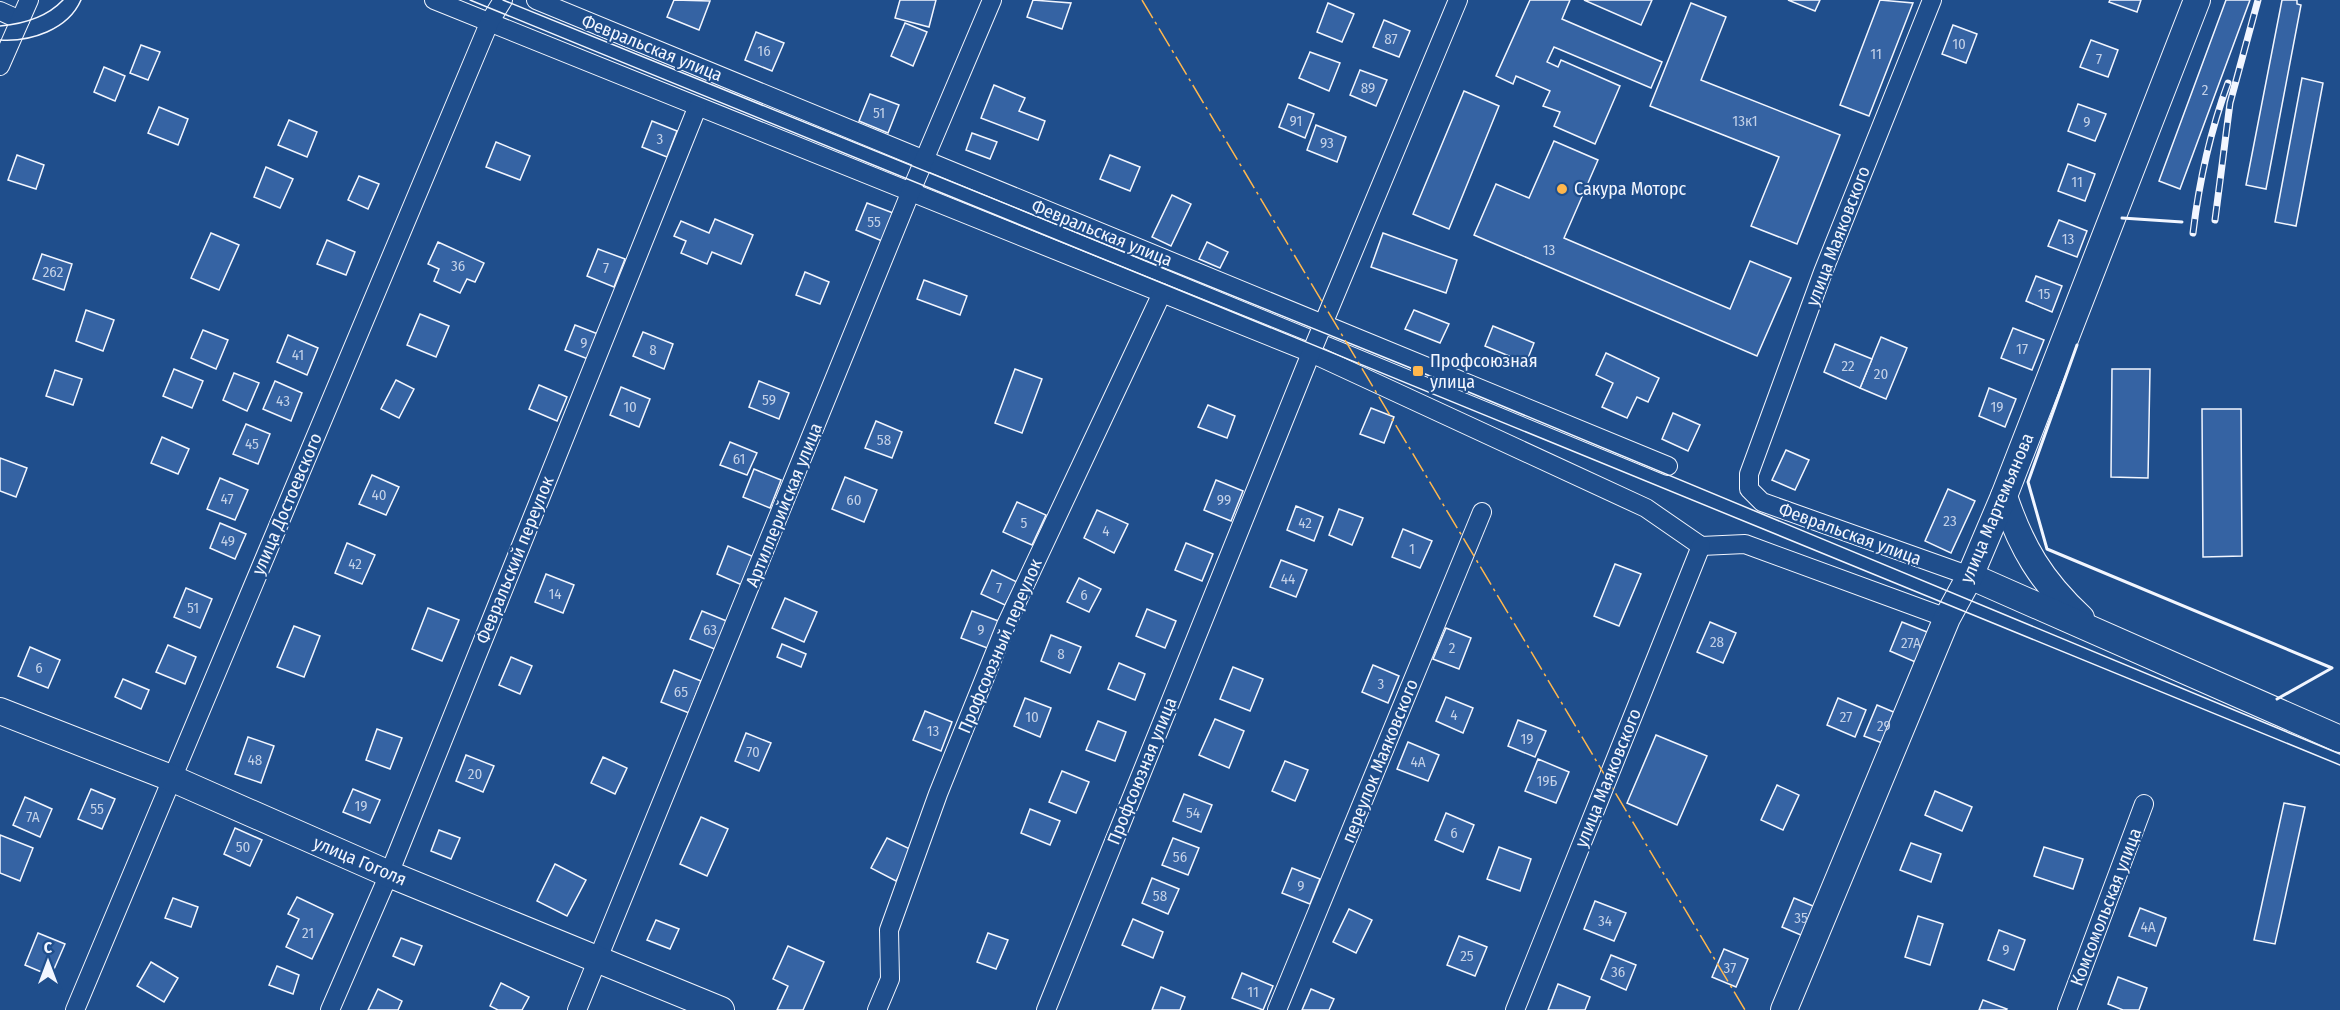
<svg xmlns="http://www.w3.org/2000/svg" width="2340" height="1010" font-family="'Fira Sans Condensed',sans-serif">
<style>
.building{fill:#3563a3;stroke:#f2f6ff;stroke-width:1.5}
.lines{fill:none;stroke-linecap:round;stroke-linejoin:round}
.street-casing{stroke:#f2f6ff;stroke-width:20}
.secondary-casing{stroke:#f2f6ff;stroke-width:28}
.street{stroke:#1f4e8c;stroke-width:18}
.secondary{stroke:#1f4e8c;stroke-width:26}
.tram{stroke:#f2f6ff;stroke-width:1.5}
.rail-casing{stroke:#f2f6ff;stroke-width:7}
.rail{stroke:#1f4e8c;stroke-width:4.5;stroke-dasharray:14;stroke-linecap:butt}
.wall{stroke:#f2f6ff;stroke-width:3}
.power{stroke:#ffb74d;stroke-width:1.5;stroke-dasharray:21 4.5 3 4.5;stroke-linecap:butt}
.poi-dot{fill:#ffb74d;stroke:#1f4e8c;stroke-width:2}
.labels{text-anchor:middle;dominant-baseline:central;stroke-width:4.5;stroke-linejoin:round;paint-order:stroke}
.number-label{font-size:15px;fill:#c3d1e8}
.street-label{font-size:18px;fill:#f2f6ff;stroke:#1f4e8c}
.poi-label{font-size:18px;fill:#f2f6ff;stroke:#1f4e8c;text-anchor:start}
</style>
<rect width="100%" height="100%" fill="#1f4e8c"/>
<g class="building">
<polygon points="674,0 710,1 699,30 667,17"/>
<polygon points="900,0 936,0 929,27 895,18"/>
<polygon points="1033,0 1071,3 1062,29 1027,17"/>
<polygon points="1530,0 1570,0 1562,19 1662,62 1651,88 1554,47 1547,62 1558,67 1561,60 1620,86 1595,144 1554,126 1560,112 1543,106 1550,91 1516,76 1513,84 1496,76"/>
<polygon points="1584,0 1652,0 1641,25"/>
<polygon points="1788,0 1820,0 1815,11"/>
<polygon points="1880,0 1913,3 1869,116 1840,105"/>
<polygon points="2110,0 2141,0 2137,12 2109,2"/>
<polygon points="2226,0 2250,0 2180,189 2159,181"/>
<polygon points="2282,0 2297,0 2297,4 2301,5 2266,189 2246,185"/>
<polygon points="1328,3 1354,14 1342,42 1317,32"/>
<polygon points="1691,3 1726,17 1701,80 1840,135 1797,244 1751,226 1779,157 1650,106"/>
<polygon points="1384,20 1410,31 1399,57 1373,47"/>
<polygon points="905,23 927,32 913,66 891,56"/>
<polygon points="1953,25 1977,34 1966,63 1942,54"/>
<polygon points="756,32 784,43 772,71 745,60"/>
<polygon points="2091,40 2118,50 2108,77 2080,67"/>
<polygon points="141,45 160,52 148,80 130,73"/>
<polygon points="1310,52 1340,63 1329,91 1299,78"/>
<polygon points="104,67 125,76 115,101 94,92"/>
<polygon points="1360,70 1387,80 1376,106 1350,95"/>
<polygon points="2302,78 2323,83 2296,226 2275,222"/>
<polygon points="994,85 1025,98 1019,111 1045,121 1038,140 981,118"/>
<polygon points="1464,91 1499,106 1449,229 1413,214"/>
<polygon points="870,94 899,105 888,133 859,121"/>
<polygon points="1288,104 1314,114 1305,138 1279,127"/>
<polygon points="2078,104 2106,114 2095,141 2068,131"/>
<polygon points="159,107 188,119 178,145 148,133"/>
<polygon points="289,120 317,132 307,157 278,145"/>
<polygon points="652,121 677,131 667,157 642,147"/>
<polygon points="1316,125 1346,137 1337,162 1307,150"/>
<polygon points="972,133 997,142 990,159 966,150"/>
<polygon points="1554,141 1598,160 1564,238 1730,309 1750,261 1791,278 1757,356 1474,235 1496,184 1529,198"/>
<polygon points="496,142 530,156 520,180 486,167"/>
<polygon points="17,155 44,165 36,189 8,180"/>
<polygon points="1110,155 1140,167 1130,191 1100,179"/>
<polygon points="2068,164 2095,174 2085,201 2058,191"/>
<polygon points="266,167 293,179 280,208 254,197"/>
<polygon points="359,176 379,184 368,209 348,200"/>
<polygon points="1172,195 1191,204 1171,246 1152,237"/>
<polygon points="867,203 893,213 882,241 856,230"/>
<polygon points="715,219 753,235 741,264 712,252 707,264 681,253 686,241 674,236 681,221 709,233"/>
<polygon points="2059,220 2087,231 2077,257 2048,246"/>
<polygon points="211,233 239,245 219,290 191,278"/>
<polygon points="1383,233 1457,260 1446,293 1371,267"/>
<polygon points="327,240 355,252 346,275 317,264"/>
<polygon points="438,242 484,263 475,282 467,279 460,293 434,281 439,269 428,264"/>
<polygon points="1207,242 1228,252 1220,268 1199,259"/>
<polygon points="598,249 625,259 614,287 587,276"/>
<polygon points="42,254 72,264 64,290 33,279"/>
<polygon points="805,272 829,282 820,304 796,295"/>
<polygon points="2036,276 2062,286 2052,312 2026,301"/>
<polygon points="924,280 967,296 960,315 917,299"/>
<polygon points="86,310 114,320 103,351 76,341"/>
<polygon points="1414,310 1449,324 1440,343 1405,329"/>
<polygon points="420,314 449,326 436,357 407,345"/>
<polygon points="575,325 603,336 593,361 565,350"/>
<polygon points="1493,326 1534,343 1526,363 1485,346"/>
<polygon points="2013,328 2044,340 2032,370 2001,358"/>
<polygon points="203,330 228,340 216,369 191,358"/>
<polygon points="643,332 673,344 664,369 633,356"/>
<polygon points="288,335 318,348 307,375 277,362"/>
<polygon points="1881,337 1907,348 1886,399 1860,388"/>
<polygon points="1835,344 1872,359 1860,388 1824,372"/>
<polygon points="1606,353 1659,378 1648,402 1637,397 1627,418 1602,407 1613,383 1596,375"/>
<polygon points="174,369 203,381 192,408 163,396"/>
<polygon points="1015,369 1042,379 1022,433 995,423"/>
<polygon points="2112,369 2150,369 2148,478 2111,477"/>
<polygon points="55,370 82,379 73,405 46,396"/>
<polygon points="234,373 259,383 247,411 223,400"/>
<polygon points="396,380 414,389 399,418 381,409"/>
<polygon points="275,381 302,393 291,421 263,409"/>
<polygon points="759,381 789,393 779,419 749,407"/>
<polygon points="539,385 567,397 557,421 529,409"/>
<polygon points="621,387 650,399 639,427 610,415"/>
<polygon points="1989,388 2016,399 2005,427 1979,416"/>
<polygon points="1208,405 1235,416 1227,438 1198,427"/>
<polygon points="1371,408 1394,417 1384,443 1360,434"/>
<polygon points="2202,409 2241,409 2242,556 2203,557"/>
<polygon points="1673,413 1700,425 1688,451 1662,439"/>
<polygon points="876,421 902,432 892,458 865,448"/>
<polygon points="246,424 270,434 258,464 233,454"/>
<polygon points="162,437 189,449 178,474 151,463"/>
<polygon points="730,442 757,453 747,475 720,465"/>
<polygon points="1786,450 1809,460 1795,490 1772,480"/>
<polygon points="0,458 27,468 16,497 0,491"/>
<polygon points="754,469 781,480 770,508 743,497"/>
<polygon points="372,475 399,487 386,515 359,504"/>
<polygon points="845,477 877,490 864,522 832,509"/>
<polygon points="220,478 248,490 235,520 207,509"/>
<polygon points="1216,480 1243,491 1231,521 1204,510"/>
<polygon points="1948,489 1975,501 1951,553 1925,541"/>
<polygon points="1017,502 1046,515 1032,545 1003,532"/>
<polygon points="1296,506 1323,517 1314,541 1287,530"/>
<polygon points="1339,509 1363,518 1352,545 1329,535"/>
<polygon points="1097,510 1128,524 1114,553 1084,538"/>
<polygon points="220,523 246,534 235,559 210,548"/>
<polygon points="1403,529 1432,541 1420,568 1392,557"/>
<polygon points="347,543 375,555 362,584 335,573"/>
<polygon points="1186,543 1213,554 1202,581 1175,570"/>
<polygon points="728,546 754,557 742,585 717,574"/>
<polygon points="1281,560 1307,570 1296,597 1270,587"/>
<polygon points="1615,564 1641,574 1619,626 1594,616"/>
<polygon points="992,570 1017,582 1005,605 981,594"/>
<polygon points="546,574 574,585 563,613 535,602"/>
<polygon points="1079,578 1101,589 1089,612 1067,602"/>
<polygon points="186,588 212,599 200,628 174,617"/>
<polygon points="785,598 817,612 804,642 772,628"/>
<polygon points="428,608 459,620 442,661 412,649"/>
<polygon points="1147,609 1176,621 1165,648 1136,636"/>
<polygon points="702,611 729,622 717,650 690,639"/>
<polygon points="972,611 1001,622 990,649 961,638"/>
<polygon points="1710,622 1736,633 1723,663 1697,652"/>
<polygon points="1902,622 1932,634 1920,664 1890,651"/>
<polygon points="294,626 320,636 304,677 277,667"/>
<polygon points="1446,628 1471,638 1459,669 1433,659"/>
<polygon points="1051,635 1081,647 1070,673 1041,661"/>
<polygon points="782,644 806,654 801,667 777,657"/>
<polygon points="168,645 196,657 185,684 156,672"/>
<polygon points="30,647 60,660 48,688 18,676"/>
<polygon points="511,657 532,666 520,694 499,685"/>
<polygon points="1119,663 1145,674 1135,700 1108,689"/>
<polygon points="1373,665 1399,676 1388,703 1362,692"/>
<polygon points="1233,667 1263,679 1250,711 1220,699"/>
<polygon points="674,670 701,681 689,713 661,702"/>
<polygon points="123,679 149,690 141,709 115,697"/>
<polygon points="1446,697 1473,708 1463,733 1436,721"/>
<polygon points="1025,698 1051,708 1040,737 1014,726"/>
<polygon points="1838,698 1866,710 1855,737 1827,725"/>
<polygon points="1877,705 1903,716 1890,746 1864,736"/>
<polygon points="925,711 952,722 941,751 913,740"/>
<polygon points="1215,719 1244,731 1229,768 1199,755"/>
<polygon points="1518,720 1546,731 1535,757 1508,746"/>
<polygon points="1098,721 1126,732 1115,761 1086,750"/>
<polygon points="377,729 402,738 390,769 366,760"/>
<polygon points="746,733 771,743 759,771 735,761"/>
<polygon points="1656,735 1707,756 1677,825 1627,803"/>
<polygon points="248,737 274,746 261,783 235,774"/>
<polygon points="1408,742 1439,755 1428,781 1397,769"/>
<polygon points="466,755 494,766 483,792 456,781"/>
<polygon points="603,757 627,768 615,794 591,783"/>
<polygon points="1538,759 1569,772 1556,803 1525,791"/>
<polygon points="1285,761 1308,770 1295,801 1272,791"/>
<polygon points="1062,771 1089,782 1076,813 1049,802"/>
<polygon points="1777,785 1799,795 1783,830 1761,820"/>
<polygon points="91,789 115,799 102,829 78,819"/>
<polygon points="353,789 380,800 370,823 343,812"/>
<polygon points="1935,791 1972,807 1962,831 1925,815"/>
<polygon points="1184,794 1212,805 1201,832 1173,821"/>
<polygon points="25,797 52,809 40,837 13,825"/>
<polygon points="2284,803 2305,807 2275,944 2254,940"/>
<polygon points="1030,809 1060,821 1050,845 1021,833"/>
<polygon points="1446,813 1474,825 1463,852 1435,840"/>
<polygon points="701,817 728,829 707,876 680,864"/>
<polygon points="235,828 262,840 250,866 224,854"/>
<polygon points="439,830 460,838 451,859 431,851"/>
<polygon points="0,835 33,848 20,881 0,873"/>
<polygon points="887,838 912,850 896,881 871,868"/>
<polygon points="1173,838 1199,848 1188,875 1162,865"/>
<polygon points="1911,843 1941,854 1931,882 1900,870"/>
<polygon points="1499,847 1531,859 1520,891 1487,879"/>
<polygon points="2044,847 2083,859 2073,889 2034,876"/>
<polygon points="555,864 586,880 567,916 537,901"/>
<polygon points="1292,868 1320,879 1310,904 1282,893"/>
<polygon points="1152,878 1179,889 1168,914 1142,903"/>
<polygon points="297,897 333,914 312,959 286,947 299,919 288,914"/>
<polygon points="173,898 198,907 191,927 165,918"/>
<polygon points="1794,898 1820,909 1808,938 1782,927"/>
<polygon points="1595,901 1626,913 1614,941 1584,929"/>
<polygon points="2140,908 2166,918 2156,946 2129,936"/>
<polygon points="1349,909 1372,920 1356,953 1333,942"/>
<polygon points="1918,916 1943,924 1930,965 1905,957"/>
<polygon points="1133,919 1163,932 1153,958 1122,945"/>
<polygon points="656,920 679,929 670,949 647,940"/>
<polygon points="1999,930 2025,940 2014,970 1988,960"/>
<polygon points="38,933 65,944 51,976 25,965"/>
<polygon points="988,933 1008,940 996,969 977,962"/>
<polygon points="1459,936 1487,947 1475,976 1447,965"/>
<polygon points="401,938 422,946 414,965 393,956"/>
<polygon points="788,946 824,962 803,1010 777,1010 788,986 773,979"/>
<polygon points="1724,949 1748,959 1736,987 1712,977"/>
<polygon points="1611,955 1636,965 1626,990 1601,979"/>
<polygon points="151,962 178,978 164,1002 137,986"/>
<polygon points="277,966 299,975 293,994 269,985"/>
<polygon points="1242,973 1273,986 1263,1010 1232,998"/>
<polygon points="2118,977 2147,988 2139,1010 2123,1010 2108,1004"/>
<polygon points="501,983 529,997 522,1010 498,1010 490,1006"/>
<polygon points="1558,984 1590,997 1585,1010 1548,1010"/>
<polygon points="1161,987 1185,997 1180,1010 1152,1010"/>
<polygon points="378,989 402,1001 398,1010 368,1010"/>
<polygon points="1311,989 1334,999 1329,1010 1302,1010"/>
<polygon points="1983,1000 2007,1009 2006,1010 1979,1010"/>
</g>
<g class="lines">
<g class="street-casing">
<g id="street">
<polyline points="434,0 1311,353 1646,508 1701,546 1745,544 1947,618"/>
<polyline points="536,0 1668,466"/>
<polyline points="1932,0 1823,272 1749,474 1749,489 1762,502 1970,576"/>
<polyline points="0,11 20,20"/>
<polyline points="0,66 29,0"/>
<polyline points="75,1010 490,21 503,0"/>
<polyline points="330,1010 389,874 697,108"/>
<polyline points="577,1010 911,191 992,0"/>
<polyline points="877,1010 890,979 889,930 938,794 1006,625 1162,293"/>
<polyline points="1046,1010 1311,353 1458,0"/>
<polyline points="1277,1010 1482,512"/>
<polyline points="1515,1010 1701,546"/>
<polyline points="2067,1010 2144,804"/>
</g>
</g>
<g class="secondary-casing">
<g id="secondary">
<path d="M2004,496C2021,547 2041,581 2081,618"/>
<polyline points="1970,576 2340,739"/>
<polyline points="0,711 171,778 389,874 721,1010"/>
<polyline points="1784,1010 1947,618 1970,576 2004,496 2197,0"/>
</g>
</g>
<use href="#street" class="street"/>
<use href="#secondary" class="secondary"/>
<g class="tram">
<polyline points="470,0 2340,765"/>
<polyline points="503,0 1418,371 2340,754"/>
<path d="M0,26C23,24 46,18 63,0"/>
<path d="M0,40C30,42 68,30 81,0"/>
</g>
<g class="rail-casing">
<g id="rail">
<polyline points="2215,220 2230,103 2258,0"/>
<path d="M2193,233C2199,182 2210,132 2228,83"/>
</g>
</g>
<use href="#rail" class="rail"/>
<g class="wall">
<polyline points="2122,218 2182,222"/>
<polyline points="2077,345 2028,482 2047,549 2332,668 2277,699"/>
</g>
<polyline class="power" points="1142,0 1745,1010"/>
</g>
<g class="poi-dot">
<circle cx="1562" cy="189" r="6"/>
<rect x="1412" y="365" width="12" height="12" rx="3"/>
</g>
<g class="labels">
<g class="number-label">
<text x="1391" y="39">87</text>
<text x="1959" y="44">10</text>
<text x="764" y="51">16</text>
<text x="1876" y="54">11</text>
<text x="2099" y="59">7</text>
<text x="1368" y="88">89</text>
<text x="2205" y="90">2</text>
<text x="879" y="113">51</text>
<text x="1296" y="121">91</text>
<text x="1745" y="121">13к1</text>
<text x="2087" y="122">9</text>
<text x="660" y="139">3</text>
<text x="1327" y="143">93</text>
<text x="2077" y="182">11</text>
<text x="874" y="222">55</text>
<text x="2068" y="239">13</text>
<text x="1549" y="250">13</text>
<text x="458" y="266">36</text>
<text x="606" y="268">7</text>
<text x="53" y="272">262</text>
<text x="2044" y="294">15</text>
<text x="584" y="343">9</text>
<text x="2022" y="349">17</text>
<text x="653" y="350">8</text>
<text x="298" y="355">41</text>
<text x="1848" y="366">22</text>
<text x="1881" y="374">20</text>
<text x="769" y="400">59</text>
<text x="283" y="401">43</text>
<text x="630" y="407">10</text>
<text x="1997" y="407">19</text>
<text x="884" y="440">58</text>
<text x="252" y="444">45</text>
<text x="739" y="459">61</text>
<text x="379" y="495">40</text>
<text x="227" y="499">47</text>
<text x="854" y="500">60</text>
<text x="1224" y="500">99</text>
<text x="1950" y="521">23</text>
<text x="1024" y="523">5</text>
<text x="1305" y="523">42</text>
<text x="1106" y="531">4</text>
<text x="228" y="541">49</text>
<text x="1412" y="549">1</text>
<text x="355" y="564">42</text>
<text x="1288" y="579">44</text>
<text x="999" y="588">7</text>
<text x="555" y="594">14</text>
<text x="1084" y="595">6</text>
<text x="193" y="608">51</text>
<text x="710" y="630">63</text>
<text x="981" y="630">9</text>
<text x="1717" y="642">28</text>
<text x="1911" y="643">27А</text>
<text x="1452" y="648">2</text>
<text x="1061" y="654">8</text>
<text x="39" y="668">6</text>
<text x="1381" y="684">3</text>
<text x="681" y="692">65</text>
<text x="1454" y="715">4</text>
<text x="1032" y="717">10</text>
<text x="1846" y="717">27</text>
<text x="1884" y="726">29</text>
<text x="933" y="731">13</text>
<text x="1527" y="739">19</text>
<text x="753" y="752">70</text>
<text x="255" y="760">48</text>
<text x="1418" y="762">4А</text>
<text x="475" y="774">20</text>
<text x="1547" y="781">19Б</text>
<text x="361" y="806">19</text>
<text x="97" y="809">55</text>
<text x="1193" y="813">54</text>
<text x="33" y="817">7А</text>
<text x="1454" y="833">6</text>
<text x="243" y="847">50</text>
<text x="1180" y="857">56</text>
<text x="1301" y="886">9</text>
<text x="1160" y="896">58</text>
<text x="1801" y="918">35</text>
<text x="1605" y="921">34</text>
<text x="2148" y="927">4А</text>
<text x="308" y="933">21</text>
<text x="2006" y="950">9</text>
<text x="1467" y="956">25</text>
<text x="1730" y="968">37</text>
<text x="1618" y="972">36</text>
<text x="1253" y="992">11</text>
</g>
<g class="street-label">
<text transform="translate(652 48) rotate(22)">Февральская улица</text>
<text transform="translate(1102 233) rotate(22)">Февральская улица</text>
<text transform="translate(1838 236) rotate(-69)">улица Маяковского</text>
<text transform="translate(287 504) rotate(-67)">улица Достоевского</text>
<text transform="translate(784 505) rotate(-68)">Артиллерийская улица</text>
<text transform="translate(1997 508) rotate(-67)">улица Мартемьянова</text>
<text transform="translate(1850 534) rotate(20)">Февральская улица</text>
<text transform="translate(515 560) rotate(-68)">Февральский переулок</text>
<text transform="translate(1000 646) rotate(-67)">Профсоюзный переулок</text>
<text transform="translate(1380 761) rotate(-68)">переулок Маяковского</text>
<text transform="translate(1142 771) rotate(-68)">Профсоюзная улица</text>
<text transform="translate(1608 778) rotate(-68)">улица Маяковского</text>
<text transform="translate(360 861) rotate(23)">улица Гоголя</text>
<text transform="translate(2106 907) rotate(-69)">Комсомольская улица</text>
</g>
<g class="poi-label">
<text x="1574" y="189">Сакура Моторс</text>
<text x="1430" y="361">Профсоюзная<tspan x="1430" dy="21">улица</tspan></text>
</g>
</g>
<g transform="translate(48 962)" stroke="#1f4e8c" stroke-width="4.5" paint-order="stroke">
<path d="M0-4.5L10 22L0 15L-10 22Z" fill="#f2f6ff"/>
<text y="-9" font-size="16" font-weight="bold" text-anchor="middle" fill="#f2f6ff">С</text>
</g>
</svg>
